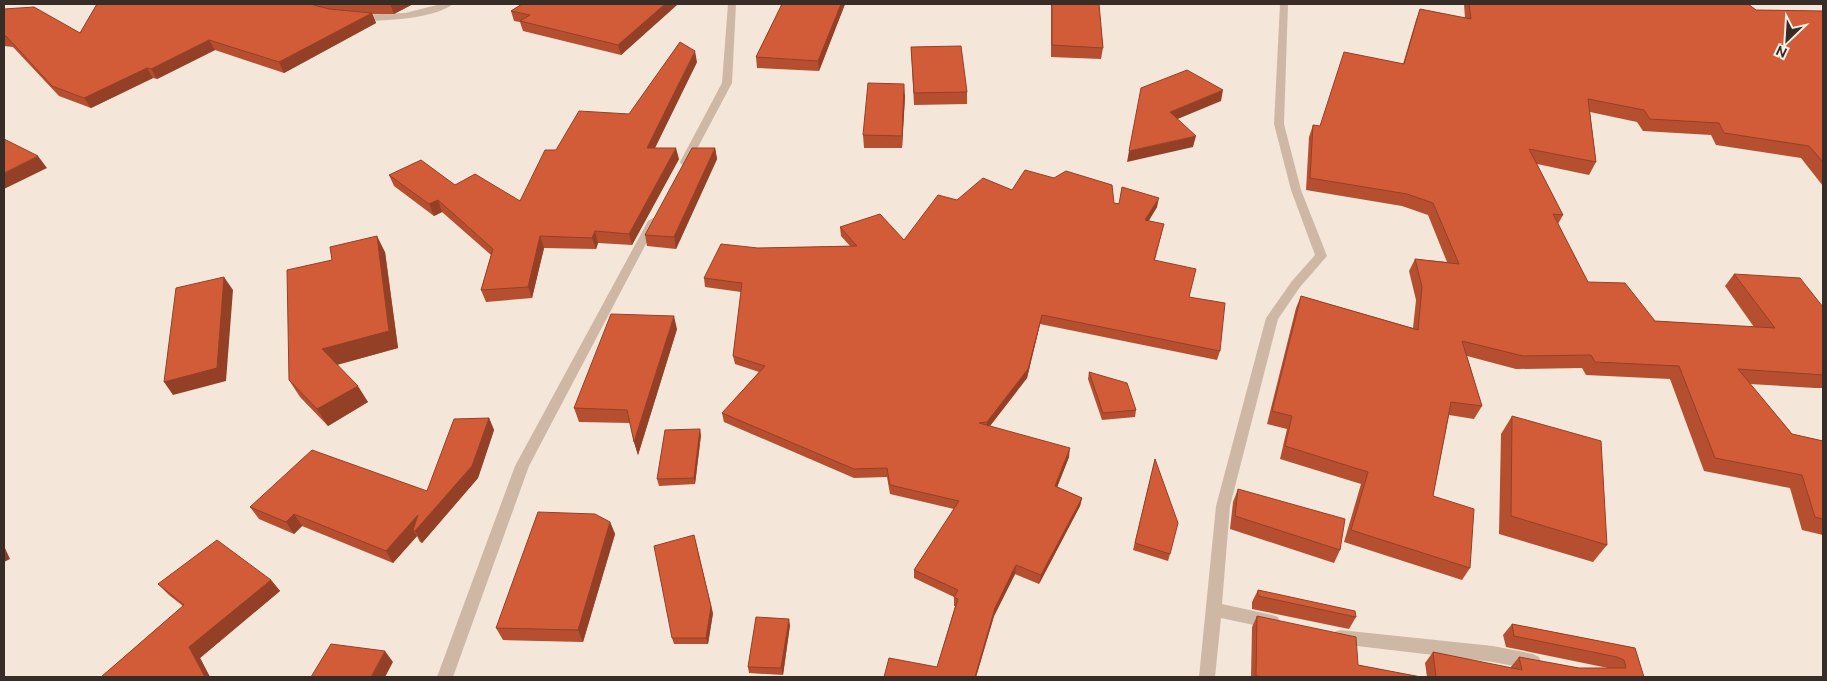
<svg xmlns="http://www.w3.org/2000/svg" width="1827" height="681" font-family="Ubuntu,sans-serif">
<style>
.lines{fill:none;stroke-linecap:round;stroke-linejoin:round}
.minor{fill:#ceb7a4;fill-rule:evenodd}
.wall{fill:#b54f30}
.shaded-wall{fill:#944027}
.building{fill:#d35c38;stroke:#944027}
</style>
<rect width="100%" height="100%" fill="#f4e7d9"/>
<g class="lines">
<g class="minor">
<path d="M441,4H453C434,19 383,21 359,21L355,18L359,15L405,13Z"/>
<polygon points="728,4 736,4 732,83 690,162 685,165 681,164 680,162 722,83"/>
<polygon points="1280,4 1288,4 1284,124 1301,190 1327,256 1300,287 1278,319 1230,506 1222,604 1272,615 1278,617 1280,622 1278,627 1272,629 1221,618 1215,677 1199,677 1216,506 1266,318 1292,281 1315,255 1291,190 1274,124"/>
<polygon points="653,218 658,221 529,466 453,677 437,677 515,466 648,221"/>
<polygon points="1340,630 1493,646 1533,654 1539,657 1541,662 1539,667 1533,670 1493,662 1340,644 1334,642 1332,637 1334,632"/>
</g>
</g>
<g class="wall">
<polygon points="97,4 413,4 394,14 372,14 376,23 284,73 215,50 157,79 153,78 91,108 59,96 13,47 4,46 4,9 80,33"/>
<polygon points="522,4 678,4 621,55 523,31 520,22 514,21 511,11"/>
<polygon points="782,4 845,4 819,71 757,68 756,57"/>
<polygon points="1051,4 1099,4 1103,48 1101,59 1051,57"/>
<polygon points="1464,4 1748,4 1756,10 1823,11 1823,186 1801,158 1716,145 1711,135 1643,131 1637,122 1590,112 1596,162 1589,175 1537,164 1563,215 1558,224 1588,282 1655,321 1754,327 1725,286 1734,274 1823,307 1823,388 1815,388 1750,384 1792,434 1823,441 1823,535 1802,530 1790,488 1704,471 1670,379 1586,375 1582,368 1516,369 1467,356 1482,406 1474,419 1449,415 1433,496 1470,568 1462,580 1344,542 1361,484 1280,459 1287,429 1267,424 1296,308 1301,296 1413,328 1416,300 1409,271 1415,259 1447,262 1428,215 1402,206 1306,190 1309,137 1313,125 1320,126 1403,64 1416,20 1420,9 1465,18"/>
<polygon points="911,47 967,92 967,104 914,105"/>
<polygon points="697,62 655,148 679,159 632,245 598,243 596,249 544,248 532,298 486,302 481,290 491,255 442,212 434,216 394,186 389,175 455,185 520,201 556,150 629,114"/>
<polygon points="905,96 902,148 864,148 863,135"/>
<polygon points="715,148 717,159 676,249 647,246 645,235"/>
<polygon points="1012,190 1114,203 1157,207 1148,221 1162,232 1155,260 1189,297 1220,351 1217,360 1040,324 1027,378 990,426 1069,457 1057,487 1082,498 1080,506 1039,584 1015,574 994,616 976,677 884,677 937,667 955,606 954,606 954,597 914,578 914,570 954,509 890,494 887,477 854,478 724,422 722,413 759,372 735,364 733,356 741,292 705,287 704,278 758,248 850,246 841,236 840,227 904,240 957,200"/>
<polygon points="385,252 398,348 337,365 368,402 328,426 300,397 289,380"/>
<polygon points="677,329 638,455 634,442 630,423 579,422 574,408"/>
<polygon points="1089,372 1136,410 1135,417 1102,420 1088,379"/>
<polygon points="1512,416 1607,545 1593,562 1499,534 1501,434"/>
<polygon points="489,418 494,430 478,478 422,543 420,542 417,536 393,563 302,526 294,534 259,519 250,507 427,491"/>
<polygon points="701,435 695,484 659,486 657,479"/>
<polygon points="1155,459 1170,554 1168,561 1133,550"/>
<polygon points="1238,489 1340,550 1334,563 1230,529 1233,502"/>
<polygon points="610,522 615,534 583,642 503,640 496,628"/>
<polygon points="271,580 280,591 200,658 210,677 101,677 183,606 169,595 158,584"/>
<polygon points="1258,590 1356,617 1349,629 1252,609 1252,602"/>
<polygon points="713,613 708,644 674,644 672,638"/>
<polygon points="1257,616 1358,665 1421,677 1251,677 1252,627"/>
<polygon points="1512,624 1635,648 1644,677 1427,677 1425,663 1433,652 1510,668 1519,657 1579,668 1608,668 1506,647 1503,635"/>
<polygon points="790,625 783,675 749,673 748,667"/>
</g>
<g class="shaded-wall">
<polygon points="390,4 413,4 394,14"/>
<polygon points="665,4 678,4 621,55 618,45"/>
<polygon points="841,4 845,4 819,71 818,61"/>
<polygon points="372,13 376,23 284,73 279,62"/>
<polygon points="209,40 215,50 157,79 151,69"/>
<polygon points="695,51 697,62 649,160 647,148"/>
<polygon points="147,68 153,78 91,108 84,98"/>
<polygon points="904,84 905,96 902,148 902,136"/>
<polygon points="1223,90 1221,101 1168,123 1170,112"/>
<polygon points="1196,136 1193,147 1127,162 1129,151"/>
<polygon points="676,148 679,159 632,245 629,234"/>
<polygon points="715,148 717,159 676,249 674,237"/>
<polygon points="38,156 47,168 4,189 4,173"/>
<polygon points="1159,198 1157,207 1144,229 1145,220"/>
<polygon points="438,200 442,212 434,216 429,204"/>
<polygon points="595,231 598,243 596,249 592,238"/>
<polygon points="377,236 385,252 398,348 332,366 322,349"/>
<polygon points="540,236 544,248 532,298 528,287"/>
<polygon points="224,277 233,290 226,381 173,395 164,382"/>
<polygon points="1042,315 1040,324 1027,378 986,431 987,422"/>
<polygon points="674,316 677,329 638,455 634,442"/>
<polygon points="358,386 368,402 328,426 317,409"/>
<polygon points="489,418 494,430 478,478 422,543 415,531 413,530 417,536 393,563 386,551"/>
<polygon points="700,429 701,435 695,484 694,478"/>
<polygon points="1070,448 1069,457 1054,495 1055,486"/>
<polygon points="1082,498 1080,506 1039,584 1041,575"/>
<polygon points="294,514 302,526 294,534 286,522"/>
<polygon points="610,522 615,534 583,642 578,630"/>
<polygon points="694,535 713,613 708,644 706,638"/>
<polygon points="4,546 10,559 4,562"/>
<polygon points="1016,565 1015,574 994,616 976,677 975,677 995,608"/>
<polygon points="271,580 280,591 200,658 210,677 205,677 189,647"/>
<polygon points="789,619 790,625 783,675 781,668"/>
<polygon points="385,651 393,662 385,677 371,677"/>
</g>
<g class="building">
<polygon points="97,4 310,4 329,9 372,13 279,62 209,40 151,69 147,68 84,98 52,86 6,36 4,36 4,9 34,7 80,33"/>
<polygon points="522,4 665,4 618,45 520,21 530,15 511,11"/>
<polygon points="782,4 841,4 818,61 756,57"/>
<polygon points="1052,4 1099,4 1103,48 1052,45"/>
<polygon points="1469,4 1748,4 1756,10 1823,11 1823,162 1809,146 1724,133 1719,123 1650,119 1644,110 1588,99 1596,162 1529,149 1563,215 1553,214 1588,282 1625,283 1655,321 1775,328 1734,274 1800,278 1823,307 1823,375 1738,369 1792,434 1823,441 1823,519 1815,517 1802,475 1715,458 1679,366 1595,362 1591,355 1523,356 1462,341 1482,406 1451,402 1433,496 1474,509 1470,568 1351,530 1368,472 1285,446 1292,416 1272,411 1301,296 1418,330 1422,287 1415,259 1459,264 1433,203 1407,194 1310,178 1313,125 1320,126 1344,52 1404,64 1420,9 1471,19"/>
<polygon points="680,42 695,51 647,148 676,148 629,234 595,231 592,238 540,236 528,287 481,290 493,249 438,200 429,204 389,175 421,160 455,185 475,174 520,201 545,150 556,150 579,111 629,114"/>
<polygon points="961,46 967,92 914,93 911,47"/>
<polygon points="1187,70 1223,90 1170,112 1196,136 1129,151 1141,88"/>
<polygon points="868,83 904,84 902,136 863,135"/>
<polygon points="4,139 38,156 4,173"/>
<polygon points="692,148 715,148 674,237 645,235"/>
<polygon points="1025,170 1054,178 1066,171 1112,185 1114,203 1119,204 1122,187 1159,198 1145,220 1164,224 1154,260 1196,269 1189,297 1225,303 1220,351 1042,315 1028,369 987,422 979,423 1070,448 1055,486 1082,498 1041,575 1016,565 995,608 975,677 884,677 889,658 937,667 958,599 954,597 958,590 914,570 959,501 890,485 887,468 854,469 722,413 765,366 733,356 742,283 704,278 721,244 758,248 857,246 840,227 880,214 904,240 938,195 957,200 983,178 1012,190"/>
<polygon points="377,236 389,331 322,349 358,386 317,409 289,380 287,270 332,260 330,247"/>
<polygon points="224,277 217,368 164,382 176,288"/>
<polygon points="611,314 674,316 634,442 627,410 574,408"/>
<polygon points="1089,372 1127,383 1136,410 1103,413"/>
<polygon points="1512,416 1601,441 1607,545 1511,516"/>
<polygon points="489,418 472,466 415,531 413,530 418,515 386,551 294,514 286,522 250,507 312,450 427,491 454,419"/>
<polygon points="700,429 694,478 657,479 665,430"/>
<polygon points="1155,459 1178,523 1170,554 1135,543"/>
<polygon points="1238,489 1345,519 1340,550 1235,516"/>
<polygon points="538,512 595,514 610,522 578,630 496,628"/>
<polygon points="694,535 711,607 706,638 672,638 654,546"/>
<polygon points="217,540 271,580 189,647 205,677 101,677 184,605 158,584"/>
<polygon points="1258,590 1355,611 1356,617 1258,596"/>
<polygon points="1257,616 1356,637 1358,665 1421,677 1263,677 1256,676"/>
<polygon points="756,617 789,619 781,668 748,667"/>
<polygon points="1512,624 1635,648 1644,677 1436,677 1433,652 1522,670 1519,657 1579,668 1626,668 1624,660 1617,657 1514,636"/>
<polygon points="331,644 385,651 371,677 311,677"/>
</g>
<rect width="1827" height="681" fill="none" stroke="#382c26" stroke-width="10"/>
<g transform="translate(1787 40) rotate(205)" stroke="#fbf1e6" stroke-width="4" paint-order="stroke">
<path d="M0-4L9 19L0 12L-9 19Z" fill="#382c26"/>
<text y="-8" font-size="14" font-weight="bold" text-anchor="middle" fill="#382c26">N</text>
</g>
</svg>
